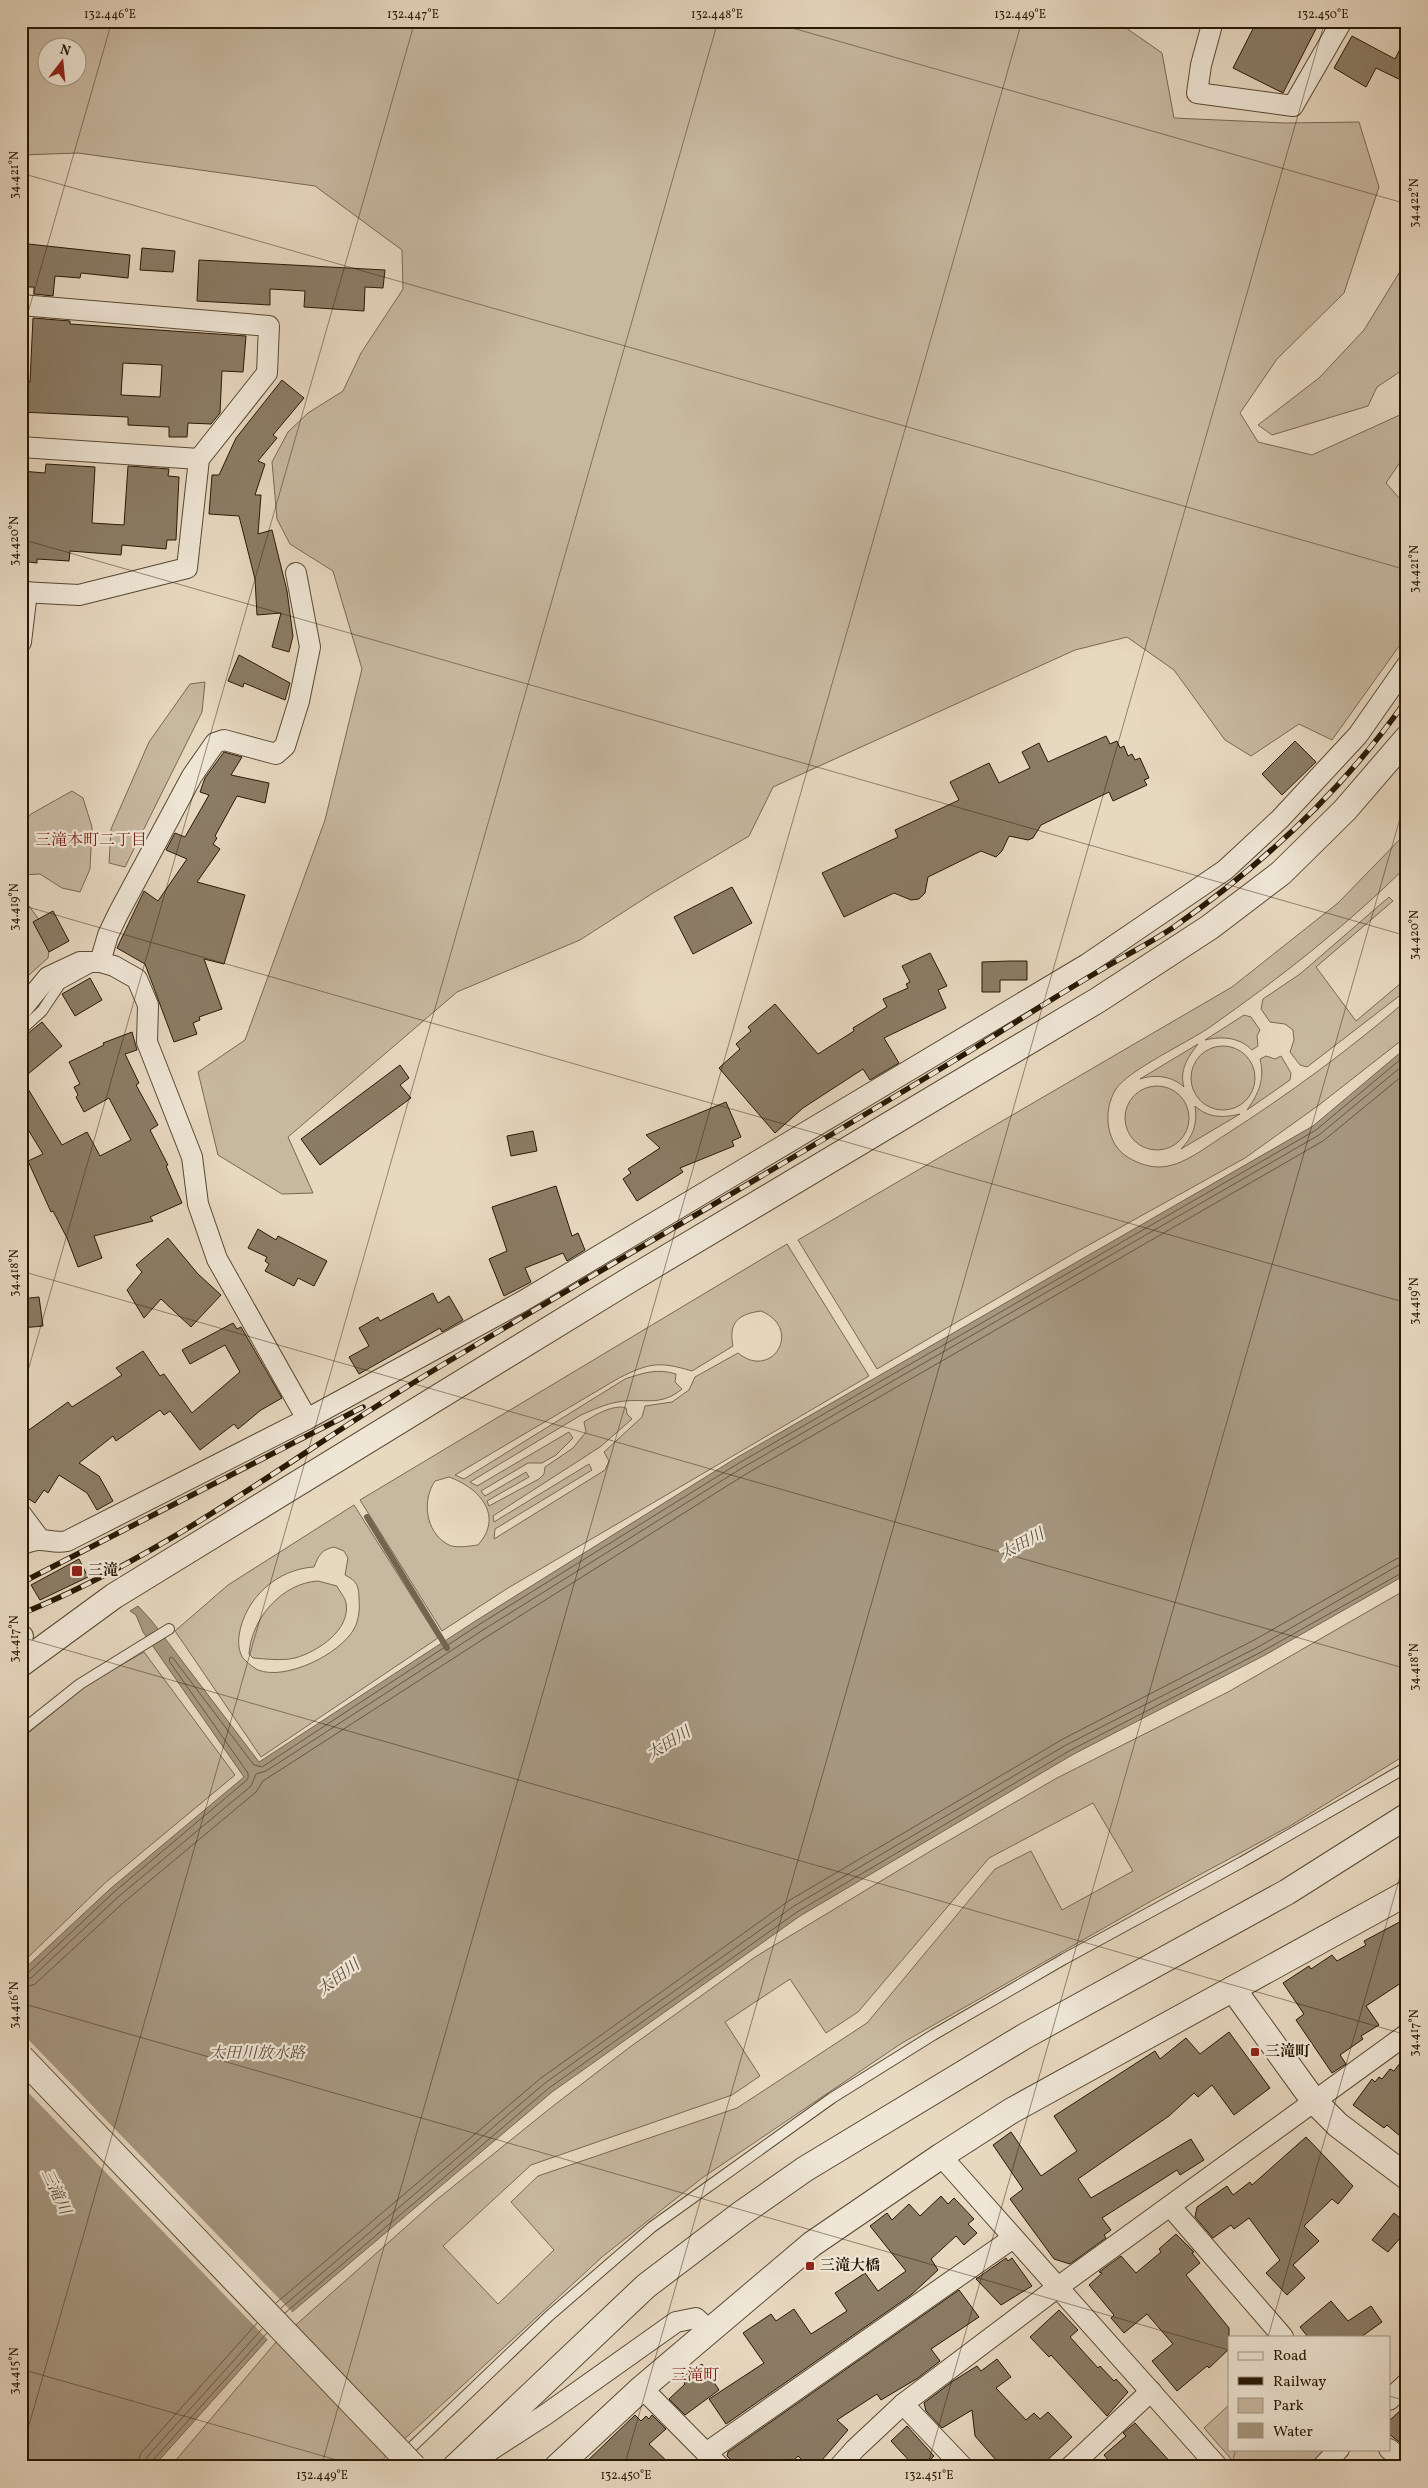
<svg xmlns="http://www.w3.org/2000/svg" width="1428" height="2488" font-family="Vollkorn,'Noto Serif JP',serif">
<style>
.green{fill:#c7b8a0;stroke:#786852;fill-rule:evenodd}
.water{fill:#a69780;stroke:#74654e}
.pier{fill:#e7d8c0}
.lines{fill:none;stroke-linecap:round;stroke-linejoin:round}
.shore{stroke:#675842;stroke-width:1}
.stream{stroke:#74654e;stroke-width:6}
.building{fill:#8b7c66;stroke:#281904;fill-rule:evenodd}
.service-casing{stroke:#584933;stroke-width:12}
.minor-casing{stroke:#584933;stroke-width:22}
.tertiary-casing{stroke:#584933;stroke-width:27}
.service{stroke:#efe6d6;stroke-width:10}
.minor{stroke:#efe6d6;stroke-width:20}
.tertiary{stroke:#efe6d6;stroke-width:25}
.rail-casing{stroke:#281904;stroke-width:5.5}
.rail{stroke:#efe6d6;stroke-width:4;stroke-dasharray:11;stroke-linecap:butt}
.tertiary-bridge-casing{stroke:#584933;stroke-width:27;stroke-linecap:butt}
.tertiary-bridge{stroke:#efe6d6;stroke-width:25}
.ticks{fill:none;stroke:#281904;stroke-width:1;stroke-opacity:0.45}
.poi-dot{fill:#8f2418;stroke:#efe6d6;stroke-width:2}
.labels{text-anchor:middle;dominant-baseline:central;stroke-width:4.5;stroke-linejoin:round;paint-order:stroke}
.poi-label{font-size:15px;font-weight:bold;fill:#281904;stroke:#efe6d6;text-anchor:start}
.neighbourhood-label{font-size:16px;fill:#7a1f14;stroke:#efe6d6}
.water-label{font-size:16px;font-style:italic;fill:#5a4b36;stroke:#efe6d6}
.neatline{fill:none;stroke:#281904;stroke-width:2}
.ticks-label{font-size:12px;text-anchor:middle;fill:#281904}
</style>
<rect width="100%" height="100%" fill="#e7d8c0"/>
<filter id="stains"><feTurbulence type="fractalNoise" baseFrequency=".004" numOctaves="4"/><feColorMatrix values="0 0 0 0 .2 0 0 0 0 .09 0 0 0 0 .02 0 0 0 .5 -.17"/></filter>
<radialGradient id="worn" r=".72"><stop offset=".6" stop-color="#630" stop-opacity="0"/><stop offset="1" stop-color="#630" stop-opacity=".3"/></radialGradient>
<g class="green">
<path d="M21,21H1116L1162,53L1174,118L1285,123L1359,122L1379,187L1344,293L1277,359L1240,413L1258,442L1312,455L1402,414L1407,409V452L1386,483L1407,507V635L1332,740L1299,724L1251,756L1225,740L1174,670L1127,637L1075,650L773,787L749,836L653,893L580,940L457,992L288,1137L313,1193L282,1194L218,1155L198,1072L245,1040L325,820L362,669L333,571L290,544L277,519L272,462L288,432L308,413L343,391L361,353L403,289L402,250L315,186L78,153L21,155ZM48,48H78V78H48Z"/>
<polygon points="1407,163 1407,253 1400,174"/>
<polygon points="1407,260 1407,367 1377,387 1368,406 1272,435 1258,425 1319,378 1364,330"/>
<polygon points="205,682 202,712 125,867 109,863 111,829 149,742 190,684"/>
<polygon points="72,791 83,798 92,827 90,869 80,892 62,888 40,874 21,875 21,826 31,814"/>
<path d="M1407,832V866C1346,926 1280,978 1210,1027C1189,1042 1128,1070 1116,1089C1102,1111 1106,1145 1129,1158C1138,1163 1148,1167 1159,1167C1182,1167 1206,1147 1225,1135C1289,1094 1349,1050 1407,1000V1036L1319,1105L1245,1158L1078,1251L877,1369L798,1240L1232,987L1338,903Z"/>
<polygon points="1389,897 1393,901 1316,967 1356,1021 1407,978 1407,990 1307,1067 1300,1065 1290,1052 1294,1040 1293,1030 1285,1024 1270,1022 1261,1009 1263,999 1300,974"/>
<polygon points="21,900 29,906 51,936 48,958 29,975 21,986"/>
<path d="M1244,1015L1251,1017L1260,1030L1257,1036L1258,1046L1252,1050C1239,1037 1222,1036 1205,1040Z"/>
<path d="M1198,1044C1188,1057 1179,1070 1184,1087C1172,1076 1155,1074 1140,1079Z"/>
<circle cx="1223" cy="1078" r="32"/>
<path d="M1266,1056L1275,1059L1281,1056L1291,1073L1290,1080L1247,1110C1259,1093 1265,1079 1260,1059Z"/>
<circle cx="1157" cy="1118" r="32"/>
<path d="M1195,1106C1208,1118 1223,1118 1240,1114L1181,1149C1193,1137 1198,1123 1195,1106Z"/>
<path d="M787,1244L869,1376L508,1588L442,1631L360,1500ZM761,1311C804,1329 772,1381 738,1353L695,1377L689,1390L672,1402L645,1406L642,1417L604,1452L609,1461L605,1470L494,1539L495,1529L592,1470L589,1464L494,1522L493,1516L600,1447L632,1419L627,1414L626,1408C613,1404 595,1415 584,1422L586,1432L573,1448L545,1467L544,1474L539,1479L489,1506L487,1501L529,1477L526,1472L485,1496L481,1491L528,1463H542L556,1455L573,1438L569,1432L477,1486L470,1482L581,1415C593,1410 605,1404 618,1402C643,1397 659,1408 682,1389L675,1382L676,1374C657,1368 643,1373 625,1379L464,1479L455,1475L619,1378C649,1363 659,1361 692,1371L733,1346C728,1322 739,1314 761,1311ZM449,1477C480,1488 504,1516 478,1545C469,1546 455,1549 447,1544C425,1531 422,1500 435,1481Z"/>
<path d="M354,1505L438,1638L261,1757L175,1631L228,1585ZM334,1547L344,1551L348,1558L345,1575C357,1581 359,1586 359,1599C360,1608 359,1620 354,1629C340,1654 286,1681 258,1670C254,1668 249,1664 246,1661C239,1656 238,1644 239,1636C244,1599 277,1569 314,1567C319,1555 321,1550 334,1547Z"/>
<path d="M318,1581L337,1586C339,1591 345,1597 346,1603C351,1630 317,1652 295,1658C282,1661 266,1659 253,1658L249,1654C251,1619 282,1583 318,1581Z"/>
<path d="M1407,1589V1754L1290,1826L1153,1900L902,2043L702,2178L602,2257L398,2445L289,2331L435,2201L553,2106L630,2047L755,1957L934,1849L1057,1778L1228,1692ZM1093,1803L1133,1871L1062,1910L1031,1851L995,1869L867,2023L737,2108L538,2176L511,2202L554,2250L498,2304L443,2246L531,2165L732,2095L760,2076L725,2022L790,1979L826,2033L858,2012L989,1858Z"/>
<polygon points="144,1652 235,1775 105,1883 21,1964 21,1739 89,1683"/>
<polygon points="282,2335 392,2450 376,2467 170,2467"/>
<polygon points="1229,2405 1229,2449 1327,2449 1309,2467 1238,2467 1204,2428"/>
</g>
<polygon class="water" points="1407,1047 1407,1574 1265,1655 1072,1755 800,1916 552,2092 292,2312 153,2467 21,2467 21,1972 110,1889 244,1777 143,1632 136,1615 130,1611 138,1606 151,1620 259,1762 477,1620 736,1458 1313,1126"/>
<polygon class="pier" points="21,2032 294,2314 269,2341 21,2085"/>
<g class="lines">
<g class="shore">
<polyline points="21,1975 27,1974 113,1893 248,1779 248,1773 169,1661 170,1657 173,1658 254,1765 262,1767 480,1624 739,1463 1316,1130 1407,1054"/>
<polyline points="21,1981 31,1978 118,1897 251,1786 256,1774 266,1771 483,1630 742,1468 1319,1135 1407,1062"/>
<polyline points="21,1989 35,1984 123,1903 256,1792 263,1781 488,1636 746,1474 1323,1141 1407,1072"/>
<polyline points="276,2303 541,2078 790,1900 1063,1739 1256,1639 1396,1559 1407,1556"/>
<polyline points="281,2308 545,2083 794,1906 1066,1745 1260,1646 1399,1565 1407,1564"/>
<polyline points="285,2313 549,2088 797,1912 1069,1751 1263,1651 1407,1570"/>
<polyline points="136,2467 141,2453 257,2323"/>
<polyline points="144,2467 147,2457 262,2329"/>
<polyline points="150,2467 152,2461 267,2333"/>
</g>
<polyline class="stream" points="367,1517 447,1648"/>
</g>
<g class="building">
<polygon points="1257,21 1320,21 1283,93 1233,68"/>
<polygon points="1407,35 1407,83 1376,68 1366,87 1334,68 1352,36 1395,59"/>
<polygon points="28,244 130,255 128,278 81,273 80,278 55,276 53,296 34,294 34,287 26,287 27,274 21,274 21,255 28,255"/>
<polygon points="142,248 175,251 173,272 140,270"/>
<polygon points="199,260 385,270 383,288 365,287 364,311 304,307 305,291 270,289 270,305 197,301"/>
<path d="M33,318L70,321V324L246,336L243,372L222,371L220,413L211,424L188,423L187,437H169V427L128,425V417L21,412V381L30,382ZM123,363L162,365L160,397L121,395Z"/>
<polygon points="282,380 304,398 273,435 277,438 258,461 265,464 255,495 261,495 258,534 272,530 287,591 293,636 289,652 272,647 281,613 257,615 255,579 239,516 209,514 212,475 219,475 236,438"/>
<polygon points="46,464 95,467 92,523 124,525 128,466 169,469 168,476 179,477 176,540 167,540 166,549 122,545 121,555 70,551 69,561 37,559 37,563 21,561 26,499 21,499 21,471 45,473"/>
<polygon points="239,655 290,683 285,700 244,683 243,687 228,681"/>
<polygon points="1106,736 1110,744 1117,741 1120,748 1124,746 1128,756 1132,754 1135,760 1140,758 1149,778 1144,780 1147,785 1113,801 1109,792 1041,825 1033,838 1028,840 1009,836 1002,851 996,857 981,851 928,877 925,893 919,899 911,900 894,893 844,917 822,873 898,837 895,830 959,800 950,782 989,763 999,783 1030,768 1022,752 1039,743 1048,762"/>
<polygon points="1295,741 1316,762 1282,795 1262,774"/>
<polygon points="224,752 242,757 231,775 269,783 265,803 237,796 215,836 217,838 213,844 220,849 197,882 245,895 224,964 204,959 222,1009 199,1017 200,1020 193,1023 197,1034 174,1042 145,964 117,948 144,891 158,901 187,859 166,850 175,833 185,837 209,795 200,792 205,778"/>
<polygon points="732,887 752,923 693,954 674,917"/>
<polygon points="53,911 69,941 49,952 33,922"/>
<polygon points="930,953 947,986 938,990 946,1008 884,1038 899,1063 870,1080 863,1069 803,1108 775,1133 719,1068 740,1049 736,1044 751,1031 748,1027 775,1004 818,1054 854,1031 853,1028 887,1007 883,999 908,988 906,984 910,982 902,966"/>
<polygon points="1010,961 1027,961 1027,980 1000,980 1000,992 982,992 982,962"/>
<polygon points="90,978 102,1000 75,1016 62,994"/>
<polygon points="42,1022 62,1046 22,1079 62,1145 87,1132 100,1156 131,1140 109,1098 84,1112 76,1097 78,1095 74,1087 80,1084 69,1062 104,1045 103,1043 132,1032 137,1050 125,1054 139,1083 136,1085 158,1125 150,1130 168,1165 166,1166 182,1203 150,1217 153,1221 94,1236 102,1258 78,1267 67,1238 53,1211 51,1212 28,1161 43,1154 21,1118 21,1039"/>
<polygon points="400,1065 409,1078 400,1085 411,1098 320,1165 301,1139"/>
<polygon points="726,1102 741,1137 732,1141 734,1146 680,1168 683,1172 637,1201 623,1179 631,1173 628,1169 660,1148 646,1135"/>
<polygon points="533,1131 537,1151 511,1156 507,1136"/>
<polygon points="556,1186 572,1236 578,1233 585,1250 567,1261 563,1253 525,1268 531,1282 504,1296 489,1259 507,1251 492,1207"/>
<polygon points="258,1229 276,1240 278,1236 327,1261 314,1286 298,1278 294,1286 265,1271 269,1264 265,1261 267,1257 248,1248"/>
<polygon points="168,1238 198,1274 221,1295 191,1327 161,1299 144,1318 127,1290 142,1272 136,1265"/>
<polygon points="433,1293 438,1303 449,1296 463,1320 442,1332 440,1328 359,1374 349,1357 369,1346 359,1328 378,1317 380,1321"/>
<polygon points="39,1297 43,1326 21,1328 21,1299"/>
<polygon points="233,1323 237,1329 241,1327 282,1398 261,1410 238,1429 234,1424 200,1450 170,1411 164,1415 160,1410 116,1441 113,1436 79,1463 99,1476 113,1501 97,1510 87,1493 59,1475 48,1493 44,1490 35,1503 21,1494 21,1440 26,1432 68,1402 72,1407 122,1375 116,1368 143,1351 160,1376 164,1374 192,1413 240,1372 225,1345 190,1364 182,1350"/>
<polygon points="79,1559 88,1577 40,1600 31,1585"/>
<polygon points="1407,1918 1407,1979 1366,2006 1379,2025 1361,2036 1363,2039 1340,2055 1346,2064 1332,2073 1296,2020 1304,2014 1283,1983 1309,1966 1311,1969 1332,1955 1337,1961 1366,1945 1364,1941"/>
<polygon points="1229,2032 1270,2088 1234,2115 1212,2085 1198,2097 1194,2093 1169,2116 1078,2179 1091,2198 1191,2139 1204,2160 1180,2175 1177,2170 1102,2218 1111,2230 1104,2235 1106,2238 1070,2264 1054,2259 1010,2199 1023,2189 993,2145 1011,2132 1041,2176 1077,2151 1054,2116 1155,2051 1160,2059 1186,2038 1200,2054"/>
<polygon points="1407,2054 1407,2142 1387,2125 1384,2128 1353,2105 1372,2079 1375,2082 1379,2077 1382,2079 1390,2069 1394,2071"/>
<polygon points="1306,2137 1353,2186 1338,2204 1332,2199 1304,2226 1319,2241 1293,2265 1305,2278 1287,2295 1266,2273 1280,2260 1249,2218 1234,2229 1231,2225 1213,2238 1195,2217 1197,2207 1227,2186 1233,2195 1250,2182 1252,2185"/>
<polygon points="941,2196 948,2204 954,2198 974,2219 968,2224 977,2233 964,2245 956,2236 931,2259 938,2270 911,2295 726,2424 709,2399 764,2363 743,2333 771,2314 776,2321 794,2309 811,2334 847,2311 835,2293 865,2273 878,2291 906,2271 870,2226 887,2213 892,2220 909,2204 920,2216"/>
<polygon points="1394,2213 1407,2224 1407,2230 1388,2252 1372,2240"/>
<polygon points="1176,2234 1194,2252 1192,2253 1200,2263 1186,2275 1229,2328 1229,2349 1209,2368 1207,2366 1177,2391 1152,2361 1173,2344 1147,2314 1124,2333 1111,2318 1114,2315 1089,2285 1102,2273 1099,2272 1121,2256 1136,2273 1161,2252 1159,2249"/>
<polygon points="1006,2258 1008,2261 1012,2258 1032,2286 1001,2305 976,2279"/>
<polygon points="959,2290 979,2317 931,2349 940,2361 918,2378 881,2400 877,2394 837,2420 848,2430 816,2467 809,2467 798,2456 788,2467 738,2467 727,2456 728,2452"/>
<polygon points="1331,2301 1348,2321 1371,2306 1382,2322 1361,2337 1308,2337 1300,2327"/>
<polygon points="1059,2310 1078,2330 1070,2337 1098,2368 1100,2366 1114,2381 1116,2379 1128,2392 1107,2416 1051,2355 1049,2357 1030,2337"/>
<polygon points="997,2359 1011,2377 996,2388 1026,2420 1034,2413 1040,2419 1048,2412 1072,2437 1040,2467 1002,2467 975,2436 972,2410 942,2428 926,2411 924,2403 953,2381 977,2366 981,2371"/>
<polygon points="702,2364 719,2390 685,2415 669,2399 685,2384 681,2378"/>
<polygon points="1407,2404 1407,2448 1389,2434 1389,2421"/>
<polygon points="635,2415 641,2421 646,2416 649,2419 652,2415 666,2429 649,2444 673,2467 581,2467"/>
<polygon points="1135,2423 1153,2443 1175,2467 1114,2467 1104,2455 1126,2436 1123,2433"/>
<polygon points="907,2426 934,2456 922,2467 915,2467 891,2441"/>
</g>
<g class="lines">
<g class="service-casing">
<g id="service">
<polyline points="21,1030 42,1011 60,984 91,967"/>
<polyline points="21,1731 80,1684 169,1629"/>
<polyline points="391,2467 549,2316 652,2227 832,2098 933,2035 1064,1959 1242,1862 1407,1767"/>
</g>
</g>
<g class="minor-casing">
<g id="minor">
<polyline points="1213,21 1201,65 1197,93 1293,106 1342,21"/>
<polyline points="21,305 269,326 267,373 199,459 187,568 79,595 21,592"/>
<polyline points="21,447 199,459"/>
<polyline points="21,642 27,592"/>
<polyline points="100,962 108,935 118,914 192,776 215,743 224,740 276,754 285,746 299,701 310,647 296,573"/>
<polyline points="21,1010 48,977 80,962 100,962 114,966 137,979 148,1005 147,1042 192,1157 198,1204 217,1259 307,1419"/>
<polyline points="21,1514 39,1538"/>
<path d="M21,1545C45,1534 48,1545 67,1541L307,1419L523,1301L1087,964L1225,870L1280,819L1358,735L1407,665"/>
<polyline points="21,1638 23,1636"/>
<polyline points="941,2156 1218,2467"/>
<polyline points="1170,2206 1283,2337"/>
<polyline points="642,2388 720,2467"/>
<polyline points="1389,2400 1407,2383"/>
<polyline points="903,2404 963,2467"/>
<polyline points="1389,2449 1407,2463"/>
<polyline points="706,2453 1013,2238"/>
<polyline points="469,2464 545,2415 676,2322 696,2318 710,2331"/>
<polyline points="839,2467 855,2449 903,2404 1058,2287 1407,2034"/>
<polyline points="1070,2467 1151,2391"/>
<polyline points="1322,2467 1339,2449"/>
</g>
</g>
<g class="tertiary-casing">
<g id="tertiary">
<polyline points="21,1664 114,1596 631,1279 1098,1000 1210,927 1281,873 1345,810 1407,738"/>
<polyline points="1233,1989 1314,2101 1338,2125 1407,2177"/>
<polyline points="455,2467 646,2286 742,2213 805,2169 1025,2036 1287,1892 1407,1816"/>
<polyline points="557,2467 642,2388 812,2244 941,2156 1011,2111 1407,1893"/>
</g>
</g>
<use href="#service" class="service"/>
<use href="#minor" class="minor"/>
<use href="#tertiary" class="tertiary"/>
<g class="rail-casing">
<g id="rail">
<polyline points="21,1583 363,1407"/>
<path d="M21,1614C172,1553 301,1450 439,1367C617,1260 797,1157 973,1049C1013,1024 1053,998 1094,974C1120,958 1149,944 1174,927C1262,865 1345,788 1407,699"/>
</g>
</g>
<use href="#rail" class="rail"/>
<g class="tertiary-bridge-casing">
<polyline id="tertiary-bridge" points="21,2057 414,2467"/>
</g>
<use href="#tertiary-bridge" class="tertiary-bridge"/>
</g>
<path class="ticks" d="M768,21L1407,204M21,173L1407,570M21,337L112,21M21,539L1407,936M21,905L1407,1303M21,1271L1407,1669M21,1395L415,21M21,1637L1407,2035M21,2003L1229,2350M1268,2337L1407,1852M21,2369L361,2467M1389,2396L1407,2401M21,2453L718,21M321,2467L1022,21M624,2467L1325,21M927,2467L1407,794M1231,2467L1236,2449"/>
<g class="poi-dot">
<rect x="71" y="1565" width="12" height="12" rx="2.5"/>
<rect x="1250" y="2047" width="10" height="10" rx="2.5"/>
<rect x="805" y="2261" width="10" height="10" rx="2.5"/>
</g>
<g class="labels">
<g class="poi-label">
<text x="88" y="1571">三滝</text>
<text x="1265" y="2052">三滝町</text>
<text x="820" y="2266">三滝大橋</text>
</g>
<g class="neighbourhood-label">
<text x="91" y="841">三滝本町二丁目</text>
<text x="695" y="2376">三滝町</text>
</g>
<g class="water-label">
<text transform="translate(1022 1545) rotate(-28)">太田川</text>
<text transform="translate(669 1744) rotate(-32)">太田川</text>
<text transform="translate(339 1978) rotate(-37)">太田川</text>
<text x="257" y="2054">太田川放水路</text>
<text transform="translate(55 2192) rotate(65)">三滝川</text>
</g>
</g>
<rect width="1428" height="2488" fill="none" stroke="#e7d8c0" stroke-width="55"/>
<rect x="1228" y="2336" width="162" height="115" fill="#efe6d6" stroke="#9f9482"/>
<rect x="1238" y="2352" width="25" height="8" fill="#efe6d6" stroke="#9f9482"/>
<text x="1273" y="2360" font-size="15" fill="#281904">Road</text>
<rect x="1238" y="2377" width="25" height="8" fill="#281904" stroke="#9f9482"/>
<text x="1273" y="2386" font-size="15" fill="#281904">Railway</text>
<rect x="1238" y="2398" width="25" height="15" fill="#c7b8a0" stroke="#9f9482"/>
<text x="1273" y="2410" font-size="15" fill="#281904">Park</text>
<rect x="1238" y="2423" width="25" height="15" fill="#a69780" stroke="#9f9482"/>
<text x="1273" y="2436" font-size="15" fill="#281904">Water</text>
<g transform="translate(62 62) rotate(16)"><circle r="24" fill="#efe6d6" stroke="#9f9482"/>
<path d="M0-4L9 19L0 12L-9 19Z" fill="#8f2418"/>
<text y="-8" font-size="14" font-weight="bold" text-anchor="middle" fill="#281904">N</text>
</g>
<rect x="28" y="28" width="1372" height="2432" class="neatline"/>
<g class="ticks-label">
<text x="110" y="18">132.446°E</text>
<text x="413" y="18">132.447°E</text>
<text x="717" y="18">132.448°E</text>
<text x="1020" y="18">132.449°E</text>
<text x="1323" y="18">132.450°E</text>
<text transform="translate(14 175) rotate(-90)" y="4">34.421°N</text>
<text transform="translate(1414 203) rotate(-90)" y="4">34.422°N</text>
<text transform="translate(14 541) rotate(-90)" y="4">34.420°N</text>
<text transform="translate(1414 569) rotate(-90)" y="4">34.421°N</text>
<text transform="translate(14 907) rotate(-90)" y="4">34.419°N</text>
<text transform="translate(1414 935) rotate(-90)" y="4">34.420°N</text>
<text transform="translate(14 1273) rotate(-90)" y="4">34.418°N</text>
<text transform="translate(1414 1301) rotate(-90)" y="4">34.419°N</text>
<text transform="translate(14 1639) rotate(-90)" y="4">34.417°N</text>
<text transform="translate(1414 1667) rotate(-90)" y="4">34.418°N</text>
<text transform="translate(14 2005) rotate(-90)" y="4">34.416°N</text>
<text transform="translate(1414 2033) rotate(-90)" y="4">34.417°N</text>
<text transform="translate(14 2371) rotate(-90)" y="4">34.415°N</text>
<text x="322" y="2479">132.449°E</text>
<text x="626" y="2479">132.450°E</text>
<text x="929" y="2479">132.451°E</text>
</g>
<rect width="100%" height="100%" filter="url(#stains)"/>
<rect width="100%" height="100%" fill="url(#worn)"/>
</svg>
